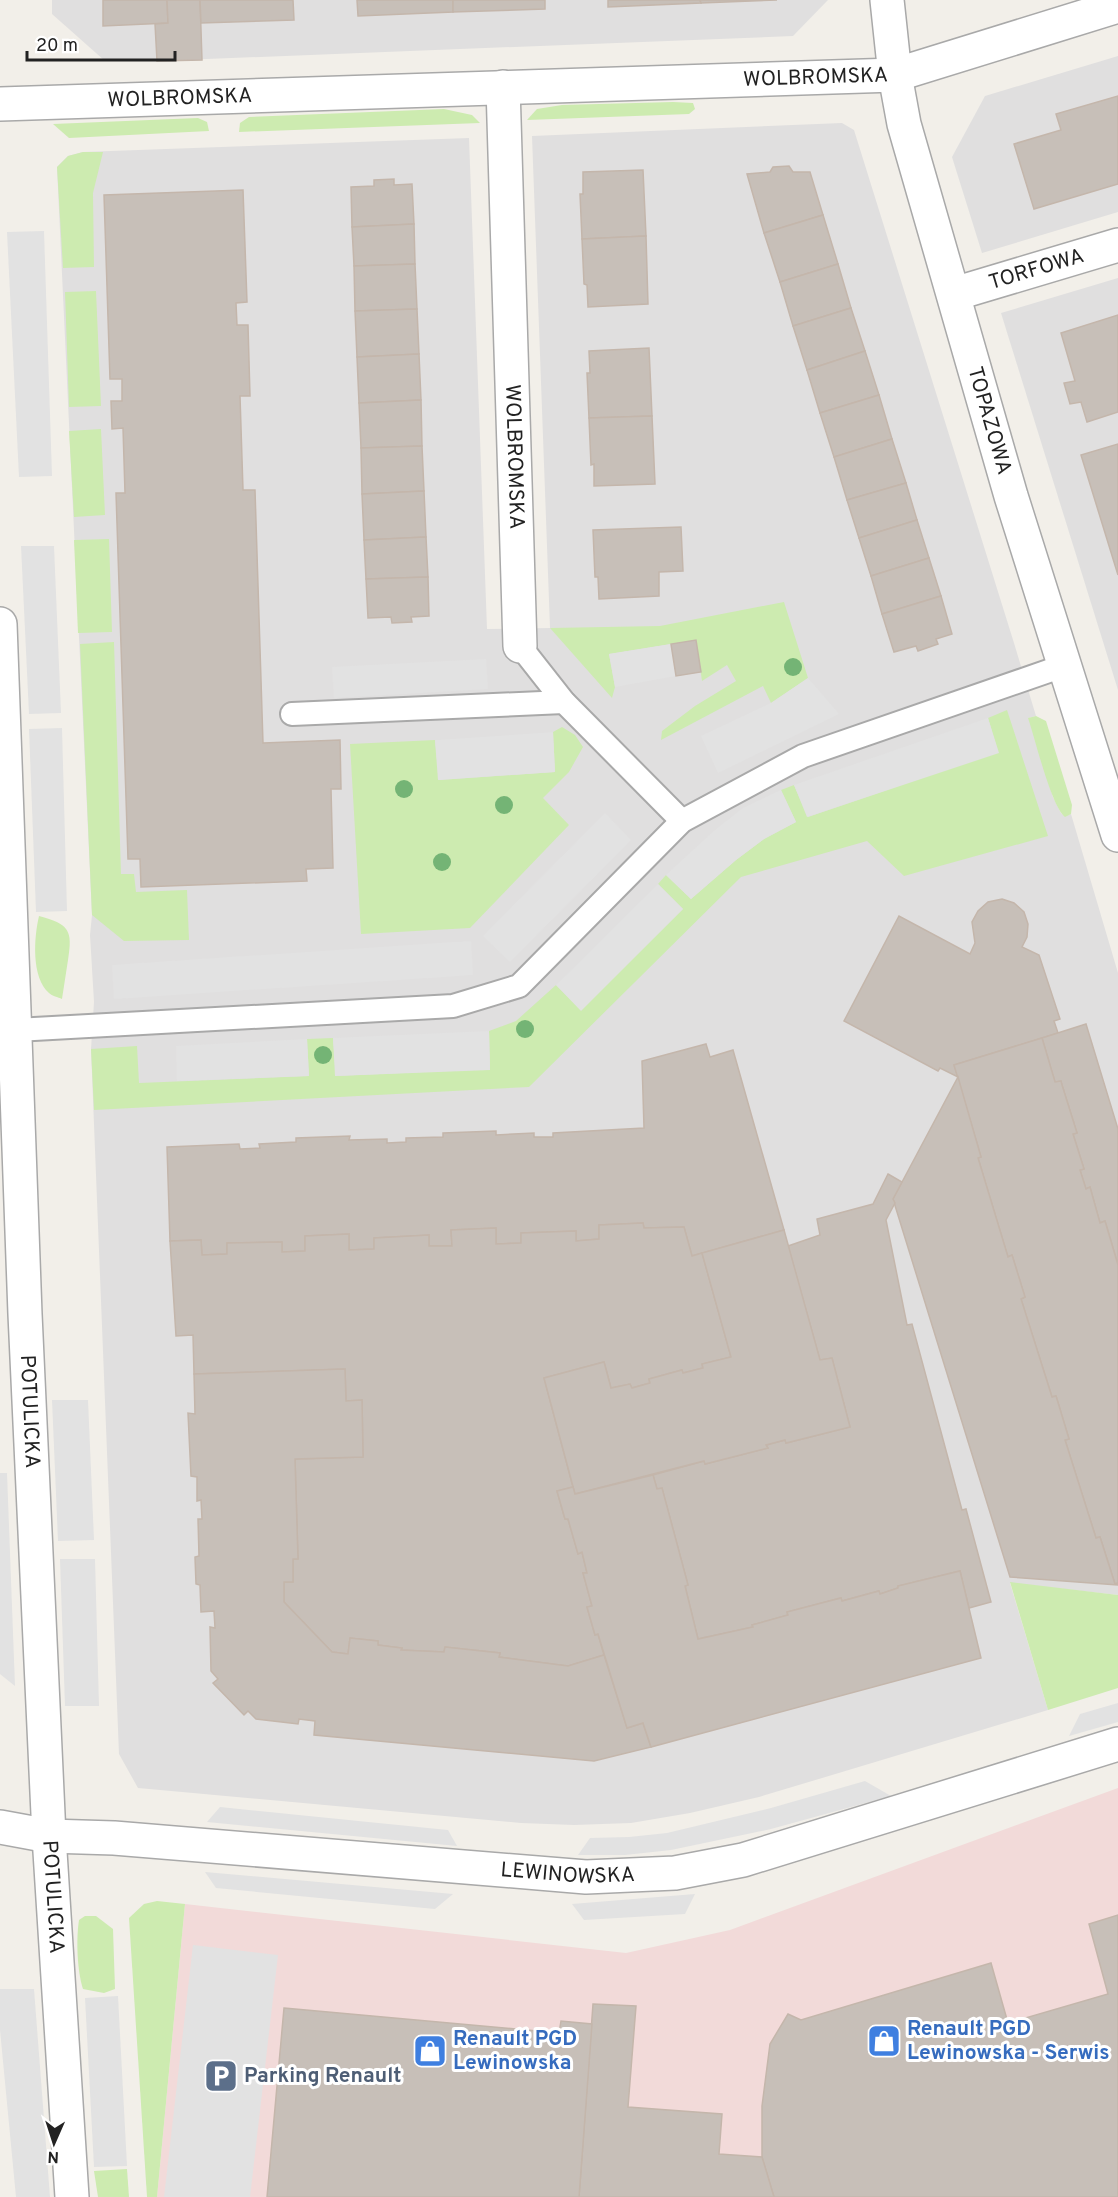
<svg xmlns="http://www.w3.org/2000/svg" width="1118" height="2197" font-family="Overpass,sans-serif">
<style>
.residential{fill:#e0dfdf}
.commercial{fill:#f2dad9}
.grass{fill:#cdebb0}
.parking{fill:#e2e2e2}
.building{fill:#c7bfb8;stroke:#c4b6ab;stroke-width:1.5}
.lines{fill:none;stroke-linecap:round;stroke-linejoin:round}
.service-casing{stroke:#a9a9a9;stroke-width:26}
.minor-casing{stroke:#a9a9a9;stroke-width:36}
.service{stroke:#fff;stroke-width:22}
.minor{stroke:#fff;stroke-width:33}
.tree{fill:#74b475}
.labels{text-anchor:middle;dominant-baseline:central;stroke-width:6;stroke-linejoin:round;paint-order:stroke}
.street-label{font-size:21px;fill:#222;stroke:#fff}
.shop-label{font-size:21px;font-weight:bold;fill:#366cbe;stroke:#fff;text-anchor:start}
.service-label{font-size:21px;font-weight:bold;fill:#4e5e75;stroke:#fff;text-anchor:start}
</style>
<rect width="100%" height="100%" fill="#f2efe9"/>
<g class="residential">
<polygon points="52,0 828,0 793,36 157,61 105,61 52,14"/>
<polygon points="1118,56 1118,212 982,253 952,157 985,96"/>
<polygon points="842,123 854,130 1014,643 1036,716 1029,718 1053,797 1061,813 1065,816 1071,814 1118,973 1118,1595 1010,1583 1048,1710 759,1797 690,1813 631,1823 574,1825 521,1823 138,1788 119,1754 91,1049 94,1002 90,935 92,915 57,167 68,156 83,152 469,138 487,629 550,628 532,136"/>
<polygon points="1118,278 1118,690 1001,313"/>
</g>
<polygon class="commercial" points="1118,1788 1118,2197 157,2197 185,1904 626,1953 730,1930"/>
<g class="grass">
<polygon points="673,102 693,103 695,109 689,114 527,120 537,109 562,105"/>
<polygon points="444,109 472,115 480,123 239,132 240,123 249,117"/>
<polygon points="198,118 207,122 209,131 69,138 53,124"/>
<polygon points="83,152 103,152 93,193 94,267 63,268 57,167 68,156"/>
<polygon points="96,291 101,406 69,407 65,292"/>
<polygon points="101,429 105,515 74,517 69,431"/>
<polygon points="109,539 112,632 78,633 74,540"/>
<polygon points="784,602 808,678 771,703 763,686 661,740 662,731 695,706 736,681 727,665 702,681 696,640 609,654 615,687 612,698 550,628 660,626"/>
<polygon points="114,642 121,874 134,874 136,892 187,890 189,940 124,941 92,915 80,644"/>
<polygon points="1007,710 1048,836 904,876 867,841 741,877 529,1087 94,1110 91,1049 137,1046 139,1083 309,1076 307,1039 333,1038 336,1076 490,1069 489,1031 516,1021 556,985 581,1010 683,909 658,884 666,875 691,899 736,860 764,839 796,822 781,790 794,785 808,817 998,752 988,718"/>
<path d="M1036,716L1046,721L1072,805L1071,814L1065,817C1051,806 1035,738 1028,718Z"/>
<polygon points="562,727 575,735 583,747 569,772 543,798 569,825 470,928 361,934 350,744 435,740 439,780 555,772 553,732"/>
<path d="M39,916C69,924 73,930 68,960C66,973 64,986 62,999C58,997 52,996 49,993C31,977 34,937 39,916Z"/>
<polygon points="1010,1582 1118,1595 1118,1688 1048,1710"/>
<polygon points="157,1901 185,1904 157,2197 147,2197 129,1918 144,1904"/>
<path d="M85,1916H96L113,1929L115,1989L104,1993L83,1989C77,1971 76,1939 79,1920Z"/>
<polygon points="127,2169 129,2197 98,2197 94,2171"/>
</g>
<g class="parking">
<polygon points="44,231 52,476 19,477 7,232"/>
<polygon points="54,546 61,713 29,714 21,546"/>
<polygon points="671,644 676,676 615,687 609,654"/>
<polygon points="486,659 488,689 334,698 332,667"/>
<polygon points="808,678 839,714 718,773 701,736 771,703"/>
<polygon points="988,718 999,753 807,817 794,785"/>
<polygon points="62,728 67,911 36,912 29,729"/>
<polygon points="553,732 555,772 438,780 435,740"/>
<polygon points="781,790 796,822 764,839 736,860 691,899 666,875 715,830 743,808"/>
<polygon points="605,813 631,840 510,962 483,936"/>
<polygon points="658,884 683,909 581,1011 556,985"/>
<polygon points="471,941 473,975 114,999 112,965"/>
<polygon points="489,1031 490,1070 335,1076 333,1038"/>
<polygon points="307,1039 309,1076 177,1081 176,1046"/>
<polygon points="52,1400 88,1400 94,1540 58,1541"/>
<polygon points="0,1473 7,1473 15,1686 0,1674"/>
<polygon points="60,1559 95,1559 99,1706 65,1706"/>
<polygon points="1118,1703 1118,1722 1069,1736 1080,1714"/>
<polygon points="865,1781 891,1796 771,1829 671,1850 625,1855 578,1855 590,1838 629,1837 667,1833 771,1808"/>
<polygon points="220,1807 448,1830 457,1846 207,1822"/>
<polygon points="205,1872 453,1894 435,1909 216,1888"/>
<polygon points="695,1894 685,1914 584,1920 572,1904"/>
<polygon points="193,1945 278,1955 250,2197 164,2197"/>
<polygon points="0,1989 34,1989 50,2197 16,2197 0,2030"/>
<polygon points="118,1996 127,2166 94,2167 85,1998"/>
</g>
<g class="building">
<polygon points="103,0 167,0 168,23 103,26"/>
<polygon points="167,0 200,0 202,60 157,61 155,24 168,23"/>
<polygon points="200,0 293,0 294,20 201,23"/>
<polygon points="357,0 453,0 453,12 358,16"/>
<polygon points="453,0 545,0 545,9 453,12"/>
<polygon points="608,0 700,0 701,3 608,7"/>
<polygon points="700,0 777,0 701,3"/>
<polygon points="1118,96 1118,184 1034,209 1014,144 1061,130 1056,114"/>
<polygon points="789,166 793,172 810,172 823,215 764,233 747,174 770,172 773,167"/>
<polygon points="643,170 646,236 582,239 580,194 583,194 583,172"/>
<polygon points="394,179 394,185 412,184 414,224 352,227 351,187 374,186 374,180"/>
<polygon points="243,190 247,302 236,303 237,325 248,325 250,396 240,396 243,490 255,490 263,743 340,740 341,789 331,789 333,868 306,869 307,881 141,887 140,859 128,859 116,493 125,493 123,428 112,429 111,401 122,401 122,379 110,379 104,195"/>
<polygon points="823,215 838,264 780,282 764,233"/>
<polygon points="414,224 415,264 354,266 352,227"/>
<polygon points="646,236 648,304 588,307 587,285 584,284 582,239"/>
<polygon points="415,264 417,309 355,311 354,266"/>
<polygon points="838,264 851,308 793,326 780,282"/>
<polygon points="851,308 865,351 807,370 793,326"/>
<polygon points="417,309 419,354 357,357 355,311"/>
<polygon points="1118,315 1118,412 1087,422 1081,402 1070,404 1064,383 1075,381 1061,333"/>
<polygon points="649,348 652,416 589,418 587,373 590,373 589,351"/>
<polygon points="865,351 879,395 820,413 807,370"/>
<polygon points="419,354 421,400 359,403 357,357"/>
<polygon points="879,395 892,439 834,457 820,413"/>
<polygon points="421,400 422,446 361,448 359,403"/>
<polygon points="652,416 655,484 594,486 594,464 591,465 589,418"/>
<polygon points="892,439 906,483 847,500 834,457"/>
<polygon points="1118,444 1118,575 1081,455"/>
<polygon points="422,446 424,491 362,494 361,448"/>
<polygon points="906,483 917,520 859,538 847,500"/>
<polygon points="424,491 426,537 364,540 362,494"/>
<polygon points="917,520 929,558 871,576 859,538"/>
<polygon points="681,527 683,571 659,572 659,596 599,599 598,577 595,577 593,530"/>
<polygon points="426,537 428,577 366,579 364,540"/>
<polygon points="929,558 941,596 882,614 871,576"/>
<polygon points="428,577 429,616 411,617 412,622 392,623 391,617 368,618 366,579"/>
<polygon points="941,596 952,634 936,639 938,644 918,651 916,646 894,652 882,614"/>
<polygon points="696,640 701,672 676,676 671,644"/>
<polygon points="1002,899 1014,903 1024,912 1028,924 1027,937 1022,947 1039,955 1060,1019 1054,1021 1058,1033 954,1065 958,1077 940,1068 938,1071 844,1021 899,916 970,954 975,943 972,922 978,911 988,902"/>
<polygon points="1086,1024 1118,1129 1118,1265 1105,1221 1100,1223 1090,1187 1086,1189 1080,1170 1084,1169 1073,1134 1077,1133 1062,1085 1061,1081 1055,1082 1042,1038"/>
<polygon points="1042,1038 1055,1082 1061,1081 1062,1085 1077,1133 1073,1134 1084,1169 1080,1170 1086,1189 1090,1187 1100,1223 1105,1221 1118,1265 1118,1583 1115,1584 1100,1537 1096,1538 1065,1440 1069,1439 1056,1396 1052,1397 1021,1299 1025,1297 1012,1255 1008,1257 978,1158 981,1157 954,1065"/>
<polygon points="706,1044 710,1057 733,1050 784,1230 692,1256 684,1227 644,1228 643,1223 599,1225 599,1239 576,1241 576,1231 521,1233 521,1243 496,1244 496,1228 451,1230 452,1246 429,1246 429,1235 374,1238 374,1249 349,1250 349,1234 305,1236 305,1251 282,1252 282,1242 227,1243 227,1254 202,1255 201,1240 170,1241 167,1147 239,1144 240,1149 260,1148 259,1144 296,1142 296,1138 350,1136 349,1140 387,1139 387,1143 406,1142 406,1138 443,1137 443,1133 496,1131 496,1135 534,1133 534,1137 553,1137 553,1133 644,1128 642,1061"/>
<polygon points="958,1077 981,1157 978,1158 1008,1257 1012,1255 1025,1297 1021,1299 1052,1397 1056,1396 1069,1439 1065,1440 1096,1538 1100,1537 1115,1584 1118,1583 1118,1585 1010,1577 893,1199"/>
<polygon points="888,1174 902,1182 893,1199 895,1203 886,1220 907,1325 912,1324 962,1510 966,1509 991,1602 969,1608 960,1571 898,1586 898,1588 880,1594 879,1591 842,1601 841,1598 787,1612 788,1615 752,1625 753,1627 698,1639 685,1586 688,1585 662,1488 657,1489 653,1475 704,1461 705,1464 768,1448 766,1445 785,1440 786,1443 850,1427 832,1358 820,1360 788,1246 820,1235 817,1219 873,1204"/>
<polygon points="643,1223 644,1228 684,1227 692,1256 702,1253 731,1357 702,1364 703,1368 683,1373 682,1370 649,1379 650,1383 632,1388 630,1384 611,1388 604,1362 544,1378 573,1487 557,1491 565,1519 568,1519 578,1554 582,1552 587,1573 583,1573 592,1606 587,1607 595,1635 598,1634 604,1655 568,1666 499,1657 500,1653 445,1647 444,1652 401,1650 402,1648 378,1645 378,1641 350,1638 348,1654 332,1652 284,1602 284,1582 293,1582 293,1559 298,1559 295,1459 363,1457 362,1400 346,1401 345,1369 194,1374 193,1335 176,1336 170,1241 201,1240 202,1255 227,1254 227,1243 282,1242 282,1252 305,1251 305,1236 349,1234 349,1250 374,1249 374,1238 429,1235 429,1246 452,1246 451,1230 496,1228 496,1244 521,1243 521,1233 576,1231 576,1241 599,1239 599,1225"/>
<polygon points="784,1230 820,1360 832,1358 850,1427 786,1443 785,1440 766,1445 768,1448 705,1464 704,1461 575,1494 544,1378 604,1362 611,1388 630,1384 632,1388 650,1383 649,1379 682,1370 683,1373 703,1368 702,1364 731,1357 702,1253"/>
<polygon points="345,1369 346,1401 362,1400 363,1457 295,1459 298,1559 293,1559 293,1582 284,1582 284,1602 332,1652 348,1654 350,1638 378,1641 378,1645 402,1648 401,1650 444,1652 445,1647 500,1653 499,1657 568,1666 604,1655 627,1728 643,1723 651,1747 594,1761 314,1735 315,1721 299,1719 298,1724 256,1719 248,1711 244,1715 213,1683 218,1679 211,1671 210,1627 215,1628 214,1611 201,1612 200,1585 196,1584 195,1557 199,1556 198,1519 202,1519 201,1500 197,1501 197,1477 191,1476 188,1413 195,1414 194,1374"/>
<polygon points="653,1475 657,1489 662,1488 688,1585 685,1586 698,1639 753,1627 752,1625 788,1615 787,1612 841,1598 842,1601 879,1591 880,1594 898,1588 898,1586 960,1571 981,1658 651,1747 643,1723 627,1728 598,1634 595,1635 587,1607 592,1606 583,1573 587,1573 582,1552 578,1554 568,1519 565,1519 557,1491 573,1487 575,1494"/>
<polygon points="1118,1915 1118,2197 774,2197 762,2157 762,2106 770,2044 788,2014 801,2020 991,1963 1008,2023 1108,1994 1089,1924"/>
<polygon points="593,2004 636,2006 628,2107 722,2114 719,2154 762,2157 774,2197 579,2197"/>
<polygon points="284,2008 559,2033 561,2021 592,2024 579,2197 267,2197"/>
</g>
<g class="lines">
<g class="service-casing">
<g id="service">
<polyline points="520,646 564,702 682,821"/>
<polyline points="292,714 564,702"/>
<polyline points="16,1030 453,1006 519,986 682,821 803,756 1063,666"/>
</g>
</g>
<g class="minor-casing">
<g id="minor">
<path id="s1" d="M887,0L895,75L904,124L1011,496L1118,835"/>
<path id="s2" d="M503,87L520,646"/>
<path id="s3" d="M0,104L895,75L1118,6"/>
<path id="s4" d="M954,294L1118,245"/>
<path id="s5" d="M0,624L25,1314L49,1836L72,2197"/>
<path id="s6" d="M0,1827L49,1836L114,1838L586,1877L675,1873L743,1860L1118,1744"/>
</g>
</g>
<use href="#service" class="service"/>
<use href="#minor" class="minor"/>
</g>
<g class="tree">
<circle cx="793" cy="667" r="9"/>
<circle cx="404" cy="789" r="9"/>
<circle cx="504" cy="805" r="9"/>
<circle cx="442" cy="862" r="9"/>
<circle cx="525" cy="1029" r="9"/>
<circle cx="323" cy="1055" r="9"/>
</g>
<defs>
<g id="shop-square" transform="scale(1.725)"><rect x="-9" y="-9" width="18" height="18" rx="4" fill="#3f7fe0" stroke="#fff"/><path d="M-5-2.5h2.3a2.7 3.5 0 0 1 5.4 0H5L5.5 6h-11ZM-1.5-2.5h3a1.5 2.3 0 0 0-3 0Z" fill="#fff"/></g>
<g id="parking-square" transform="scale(1.725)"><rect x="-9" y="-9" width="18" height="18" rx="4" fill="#5c6f8a" stroke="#fff"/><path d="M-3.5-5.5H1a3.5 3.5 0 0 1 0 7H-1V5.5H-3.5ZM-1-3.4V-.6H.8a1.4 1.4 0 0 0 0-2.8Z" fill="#fff"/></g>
</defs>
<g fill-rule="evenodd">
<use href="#shop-square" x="884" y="2041"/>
<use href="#shop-square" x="430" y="2051"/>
<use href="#parking-square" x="221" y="2076"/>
</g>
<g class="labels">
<g class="street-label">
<text stroke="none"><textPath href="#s3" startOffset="816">WOLBROMSKA</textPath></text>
<text stroke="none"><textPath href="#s3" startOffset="180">WOLBROMSKA</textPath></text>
<text stroke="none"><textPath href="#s4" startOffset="86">TORFOWA</textPath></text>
<text stroke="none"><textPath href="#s1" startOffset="434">TOPAZOWA</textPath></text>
<text stroke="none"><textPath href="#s2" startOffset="370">WOLBROMSKA</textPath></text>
<text stroke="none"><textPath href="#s5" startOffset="788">POTULICKA</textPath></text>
<text stroke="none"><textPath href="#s6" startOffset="570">LEWINOWSKA</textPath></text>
<text stroke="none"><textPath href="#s5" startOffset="1274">POTULICKA</textPath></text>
</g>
<g class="shop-label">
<text x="907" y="2029">Renault PGD<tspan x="907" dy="24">Lewinowska - Serwis</tspan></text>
<text x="453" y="2039">Renault PGD<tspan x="453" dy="24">Lewinowska</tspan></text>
</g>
<g class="service-label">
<text x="244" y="2076">Parking Renault</text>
</g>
</g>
<g transform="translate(54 2143) rotate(183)" stroke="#ffffff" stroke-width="4.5" paint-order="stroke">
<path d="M0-4.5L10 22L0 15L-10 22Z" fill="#222222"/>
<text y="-9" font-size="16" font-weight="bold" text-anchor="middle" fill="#222222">N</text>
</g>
<path d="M27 51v9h148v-9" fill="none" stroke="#222222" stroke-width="3"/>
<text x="36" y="51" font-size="18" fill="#222222" stroke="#ffffff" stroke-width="4.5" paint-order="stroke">20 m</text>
</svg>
